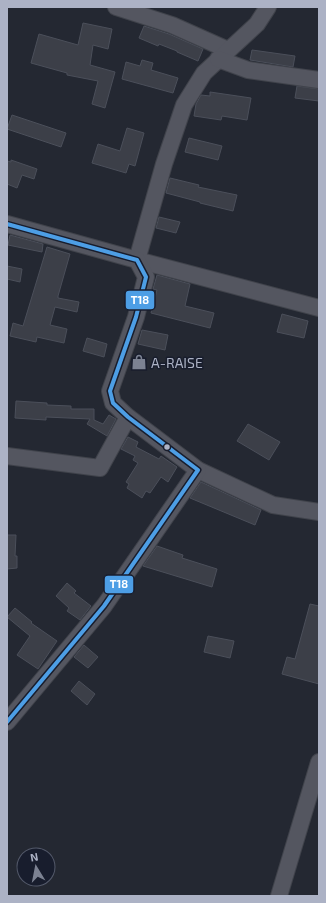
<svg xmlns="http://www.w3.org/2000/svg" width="326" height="903" font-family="'Exo 2',sans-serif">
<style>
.building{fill:#3c3f48;stroke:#4b4f5a}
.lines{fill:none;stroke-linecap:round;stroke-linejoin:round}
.minor-casing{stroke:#40434b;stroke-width:18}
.minor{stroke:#545660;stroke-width:16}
.bus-1-casing{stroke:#181d2d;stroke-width:7}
.bus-1{stroke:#4d9ee5;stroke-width:4}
.bus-dot{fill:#acb2c5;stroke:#181d2d;stroke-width:1.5}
.labels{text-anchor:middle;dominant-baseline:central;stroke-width:3;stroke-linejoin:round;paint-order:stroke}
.poi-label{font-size:14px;fill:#acb2c5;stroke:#181d2d;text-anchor:start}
.line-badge{stroke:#181d2d;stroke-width:1.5}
.badge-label{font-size:11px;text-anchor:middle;font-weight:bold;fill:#fff}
</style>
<rect width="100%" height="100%" fill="#242832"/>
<g class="building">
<polygon points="83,23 112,29 108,49 93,45 90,65 115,72 105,108 92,104 98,81 67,75 67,73 31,63 39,34 78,45"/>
<polygon points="144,26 169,34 203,49 198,61 177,52 177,51 159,44 158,46 139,38"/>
<polygon points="252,50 295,56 293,67 250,60"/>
<polygon points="142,60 153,63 151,70 178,78 173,93 122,79 126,62 140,66"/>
<polygon points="297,86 319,89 319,101 295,98"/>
<polygon points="210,92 251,98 247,120 222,116 221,120 194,116 196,104 201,95 210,96"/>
<polygon points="12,115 66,133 61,147 7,129"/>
<polygon points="127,128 144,133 135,166 129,164 126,173 92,163 98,144 120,151"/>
<polygon points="189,138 222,146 218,160 185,152"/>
<polygon points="11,160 37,169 34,179 22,175 17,188 7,184 7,161 11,162"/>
<polygon points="170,178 199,185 198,187 237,195 233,211 200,203 200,202 166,193"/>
<polygon points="159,217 180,222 176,233 156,228"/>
<polygon points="10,235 43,244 42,252 8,245"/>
<polygon points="47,247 70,254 58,296 58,298 79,302 77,312 55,307 50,325 67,329 64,343 37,337 36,342 10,336 13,323 23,326"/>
<polygon points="7,266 22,269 20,282 7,279"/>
<polygon points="157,275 190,284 185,306 214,313 210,328 151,313 157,290 153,289"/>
<polygon points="282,314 308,321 304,338 277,332"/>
<polygon points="142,330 168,335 165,350 138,344"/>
<polygon points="87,338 107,344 104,357 83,351"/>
<polygon points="16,401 47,403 47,405 71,406 71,409 94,409 94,420 103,424 109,415 116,419 107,436 87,424 90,419 46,417 46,420 15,418"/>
<polygon points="248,424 280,442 269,460 237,441"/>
<polygon points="128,437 138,442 136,447 159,459 161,456 177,467 168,482 161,477 150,493 146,491 142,498 127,488 129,484 126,482 138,463 133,460 135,456 121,449"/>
<polygon points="201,482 261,510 255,525 190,498"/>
<polygon points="7,535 16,535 15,556 17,556 17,568 7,569"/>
<polygon points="157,546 183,555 182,558 217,569 212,587 143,566"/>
<polygon points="67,583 76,591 74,593 91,606 80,620 67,611 69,608 56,596"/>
<polygon points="310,604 319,606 319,684 282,674 287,657 295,659"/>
<polygon points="15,608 32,622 31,623 57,641 38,669 17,655 30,636 7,617"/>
<polygon points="208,636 234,641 230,658 204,652"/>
<polygon points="84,645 98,657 88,668 74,657"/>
<polygon points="79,681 95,694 87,705 71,691"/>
</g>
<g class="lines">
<g class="minor-casing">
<g id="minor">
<polyline points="116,7 172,25 228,50"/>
<polyline points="268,7 257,24 204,73 184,105 164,164 137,260 319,308"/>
<polyline points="218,59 248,70 319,80"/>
<polyline points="7,224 137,260 146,277 136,317 110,391 113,403 128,417 198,470 273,505 319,512"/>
<polyline points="7,456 100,468 128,417"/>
<polyline points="7,722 104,606 198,470"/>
<polyline points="279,896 319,762"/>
</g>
</g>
<use href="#minor" class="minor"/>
<g class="bus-1-casing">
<polyline id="bus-1" points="7,224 137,260 146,277 136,317 110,391 113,403 128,417 198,470 104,606 7,722"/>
</g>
<use href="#bus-1" class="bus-1"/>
</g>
<defs>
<g id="shop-bare" transform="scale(1.2)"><path d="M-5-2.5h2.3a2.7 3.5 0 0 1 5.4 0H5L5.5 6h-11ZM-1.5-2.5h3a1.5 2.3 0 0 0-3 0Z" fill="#7c8292" stroke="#181d2d" stroke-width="2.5" paint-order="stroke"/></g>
</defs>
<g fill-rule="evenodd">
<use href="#shop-bare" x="139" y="362"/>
</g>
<circle class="bus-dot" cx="167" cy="447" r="3.5"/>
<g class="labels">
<g class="poi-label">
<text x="151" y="362">A-RAISE</text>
</g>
</g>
<g class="line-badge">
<rect x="125" y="290" width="30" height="20" rx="4" fill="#4d9ee5"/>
<rect x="104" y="575" width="30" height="19" rx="4" fill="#4d9ee5"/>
</g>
<g class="badge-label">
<text x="140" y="304">T18</text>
<text x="119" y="588">T18</text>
</g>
<rect width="326" height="903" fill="none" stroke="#acb2c5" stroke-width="16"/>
<g transform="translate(36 867) rotate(350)"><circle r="19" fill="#181d2d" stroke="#53596a"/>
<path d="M0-3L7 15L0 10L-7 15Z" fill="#7c8292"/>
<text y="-6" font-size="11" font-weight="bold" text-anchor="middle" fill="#acb2c5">N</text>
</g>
</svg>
